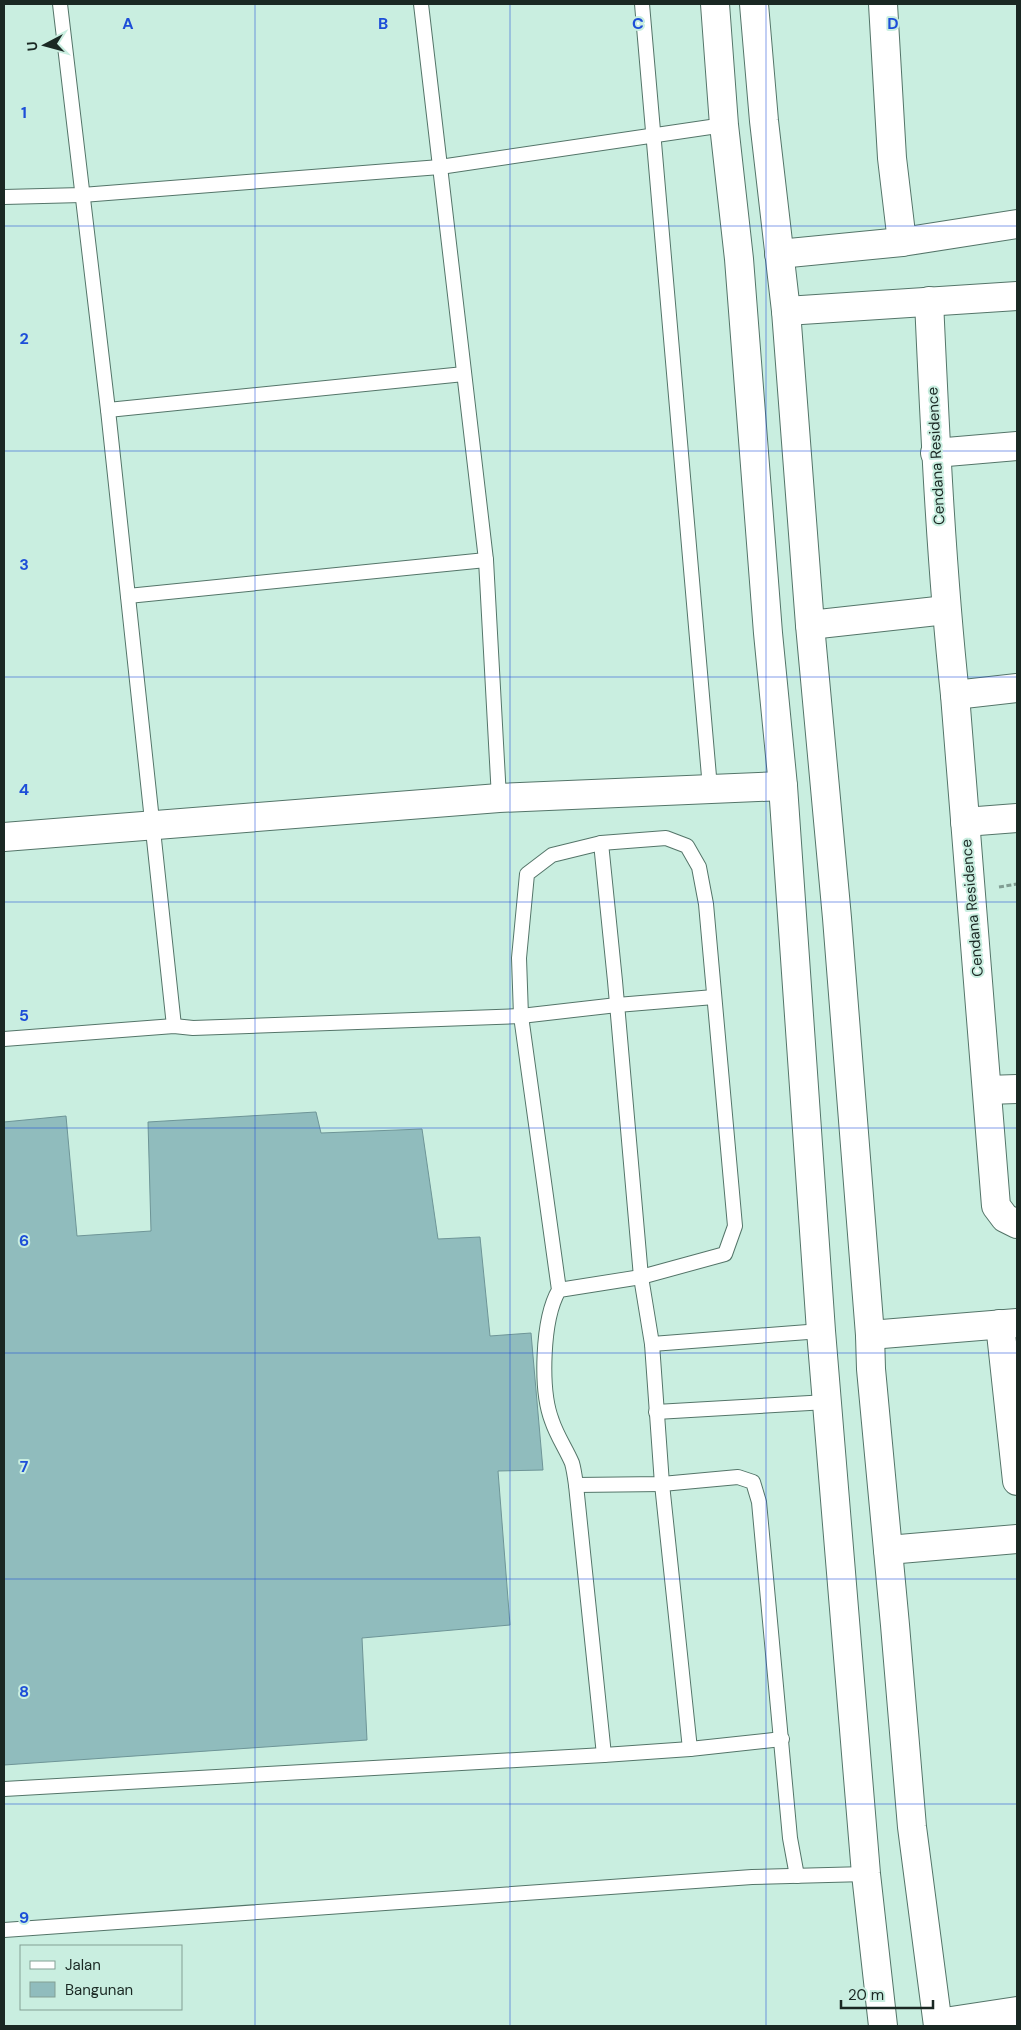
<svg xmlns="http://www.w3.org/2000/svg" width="1021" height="2030" font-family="'DM Sans',sans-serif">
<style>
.building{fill:#90bcbd;stroke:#6e9597}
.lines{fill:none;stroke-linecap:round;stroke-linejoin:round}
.service-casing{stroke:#547569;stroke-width:16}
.minor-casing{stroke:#547569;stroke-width:30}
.secondary-casing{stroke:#547569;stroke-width:30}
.path{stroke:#819d93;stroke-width:3;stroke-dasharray:5 2.5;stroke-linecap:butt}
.service{stroke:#fff;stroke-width:14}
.minor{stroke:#fff;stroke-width:28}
.secondary{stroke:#fff;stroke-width:28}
.grid{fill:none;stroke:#1d4ed8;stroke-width:1;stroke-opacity:0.55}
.labels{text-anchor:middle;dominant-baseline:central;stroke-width:4;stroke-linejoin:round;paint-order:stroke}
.street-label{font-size:15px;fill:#1a2823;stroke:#c9eee0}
.grid-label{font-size:16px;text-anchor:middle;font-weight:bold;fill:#1d4ed8;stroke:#c9eee0;stroke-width:4;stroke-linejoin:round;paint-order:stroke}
</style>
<rect width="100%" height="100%" fill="#c9eee0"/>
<polygon class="building" points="316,1112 321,1133 422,1129 438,1239 480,1237 490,1336 531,1333 543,1470 498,1471 510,1625 362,1638 367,1740 4,1765 4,1122 66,1116 77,1236 151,1231 148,1122"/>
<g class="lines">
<g class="service-casing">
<g id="service">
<polyline points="60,4 108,410 174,1026"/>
<polyline points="421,4 486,560 499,798"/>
<polyline points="642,4 710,788"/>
<polyline points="4,197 82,195 440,167 724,125"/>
<polyline points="108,410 464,374"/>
<polyline points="128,596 486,560"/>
<polyline points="601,843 615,981 641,1277 652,1344 662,1484 690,1749"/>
<polyline points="4,1039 174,1026 193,1028 521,1016 617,1005 714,997"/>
<path d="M559,1290L641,1277L725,1254L735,1226L706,904L699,867L687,846L666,838L601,843L552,855L527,874L519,958L521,1016L559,1290C542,1319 540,1390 552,1421C557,1436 566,1449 572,1463C574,1470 575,1478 576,1485L604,1755"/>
<polyline points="652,1344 821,1331"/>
<polyline points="656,1412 827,1402"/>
<polyline points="576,1485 662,1484 738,1477 753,1482 759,1502 790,1838 797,1876"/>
<polyline points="4,1789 604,1755 690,1749 782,1739"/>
<polyline points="4,1930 752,1877 866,1874"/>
</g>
</g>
<g class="minor-casing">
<g id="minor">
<polyline points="883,4 892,158 902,242"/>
<polyline points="779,254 902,242 1017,224"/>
<path d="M929,301C935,433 941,564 955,695L996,1206L1005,1218L1017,1224"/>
<polyline points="786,311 1017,296"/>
<polyline points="935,453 1017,446"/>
<polyline points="810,625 946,610"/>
<polyline points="955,695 1017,688"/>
<polyline points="965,822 1017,818"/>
<polyline points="4,837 499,798 783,786"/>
<polyline points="987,1090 1017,1089"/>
<polyline points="1000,1324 1017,1481"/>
<polyline points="870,1335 1017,1323"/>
<polyline points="888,1550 1017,1539"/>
<polyline points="938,2023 1017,2011"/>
</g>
</g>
<g class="secondary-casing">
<g id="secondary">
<polyline points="715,4 724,125 739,259 768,633 783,786 821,1331 866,1874 883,2026"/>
<polyline points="754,4 764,121 786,311 810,625 837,918 870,1335 871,1369 895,1625 912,1827 938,2026"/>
</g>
</g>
<polyline class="path" points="999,887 1017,884"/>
<use href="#service" class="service"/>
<use href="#minor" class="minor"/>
<use href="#secondary" class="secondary"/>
</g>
<path class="grid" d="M255,4V2026M510,4V2026M766,4V2026M4,226H1017M4,451H1017M4,677H1017M4,902H1017M4,1128H1017M4,1353H1017M4,1579H1017M4,1804H1017"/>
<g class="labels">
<g class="street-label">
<text transform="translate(936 456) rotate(-93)">Cendana Residence</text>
<text transform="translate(972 908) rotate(-95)">Cendana Residence</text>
</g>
</g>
<g class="grid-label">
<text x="128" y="29">A</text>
<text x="383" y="29">B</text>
<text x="638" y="29">C</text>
<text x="893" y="29">D</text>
<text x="24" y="118">1</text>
<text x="24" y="344">2</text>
<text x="24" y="570">3</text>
<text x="24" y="795">4</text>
<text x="24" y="1021">5</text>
<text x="24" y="1246">6</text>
<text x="24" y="1472">7</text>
<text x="24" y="1697">8</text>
<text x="24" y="1923">9</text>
</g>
<rect width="1021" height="2030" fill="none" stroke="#1a2823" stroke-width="10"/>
<rect x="20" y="1945" width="162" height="65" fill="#c9eee0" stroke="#839f94"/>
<rect x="30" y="1961" width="25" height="8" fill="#ffffff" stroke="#839f94"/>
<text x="65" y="1970" font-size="15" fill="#1a2823">Jalan</text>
<rect x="30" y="1982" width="25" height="15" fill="#90bcbd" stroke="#839f94"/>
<text x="65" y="1995" font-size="15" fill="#1a2823">Bangunan</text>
<g transform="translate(45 45) rotate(264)" stroke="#c9eee0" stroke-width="4" paint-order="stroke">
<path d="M0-4L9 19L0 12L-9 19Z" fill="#1a2823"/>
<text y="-8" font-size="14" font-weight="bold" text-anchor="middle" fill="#1a2823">U</text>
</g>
<path d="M841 2000v8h92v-8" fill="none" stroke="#1a2823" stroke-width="2.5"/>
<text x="848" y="2000" font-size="15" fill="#1a2823" stroke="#c9eee0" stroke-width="4" paint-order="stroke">20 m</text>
</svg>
